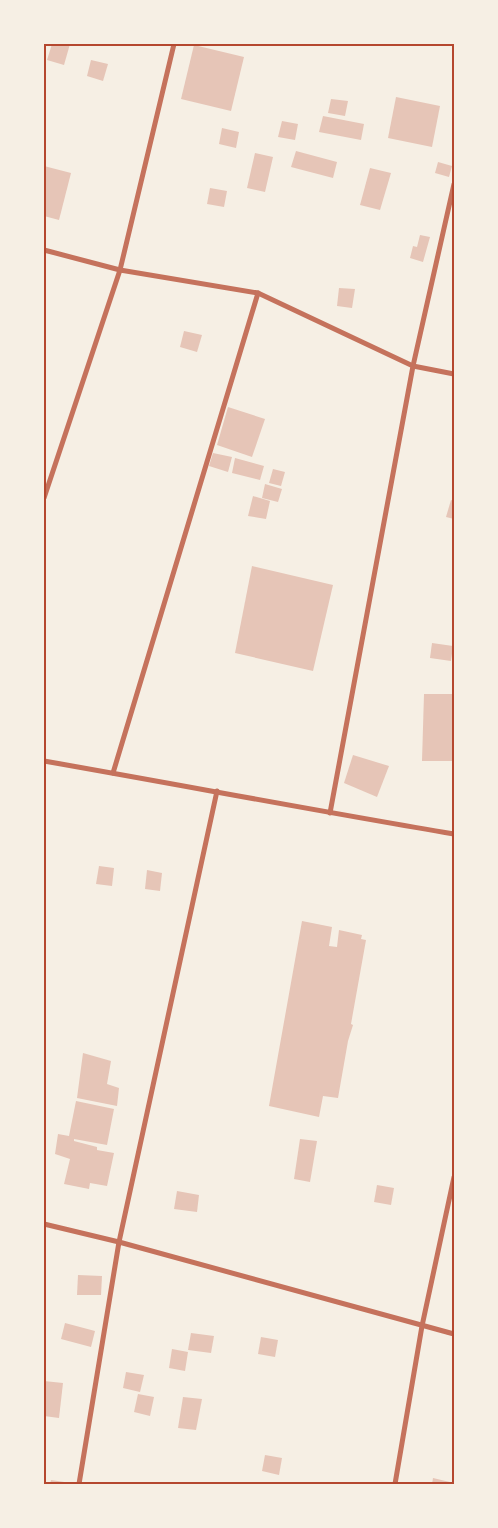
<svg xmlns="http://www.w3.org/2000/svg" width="498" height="1528" font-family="'DM Sans',sans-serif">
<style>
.building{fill:#e6c5b7}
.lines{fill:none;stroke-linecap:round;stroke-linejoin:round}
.minor{stroke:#c5725c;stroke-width:5}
.neatline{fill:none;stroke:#b5482f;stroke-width:2}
</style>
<rect width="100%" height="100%" fill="#f6efe4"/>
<g class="building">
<polygon points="52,44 70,44 64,65 47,60"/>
<polygon points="194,45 244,57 231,111 181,99"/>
<polygon points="91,60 108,64 103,81 87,76"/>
<polygon points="396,97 440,106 432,147 388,138"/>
<polygon points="331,99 348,101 345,116 328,113"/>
<polygon points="323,116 364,124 361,140 319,132"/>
<polygon points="282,121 298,124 295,140 278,137"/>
<polygon points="222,128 239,132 236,148 219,144"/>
<polygon points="296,151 337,162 333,178 291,167"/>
<polygon points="255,153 273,157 265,192 247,188"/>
<polygon points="438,162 452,166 449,177 435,173"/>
<polygon points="44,166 71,173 59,220 44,216"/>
<polygon points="370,168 391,173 380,210 360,205"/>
<polygon points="210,188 227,191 224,207 207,204"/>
<polygon points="420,235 430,237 423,262 410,258 413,246 417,247"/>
<polygon points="339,288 355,289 352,308 337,306"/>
<polygon points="184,331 202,335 197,352 180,347"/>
<polygon points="228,407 265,419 252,457 217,445"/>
<polygon points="213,453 232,457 228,472 209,466"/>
<polygon points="235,458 264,466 260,480 232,473"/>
<polygon points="273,469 285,472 281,486 269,483"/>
<polygon points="265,484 282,489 278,502 262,498"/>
<polygon points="253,496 270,501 266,519 248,516"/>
<polygon points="451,500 454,501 454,519 446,517"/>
<polygon points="252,566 333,585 313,671 235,653"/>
<polygon points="432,643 453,646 451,661 430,658"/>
<polygon points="424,694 454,694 454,761 422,761"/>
<polygon points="353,755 389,766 377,797 344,783"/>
<polygon points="99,866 114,868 112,886 96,884"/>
<polygon points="147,870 162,873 160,891 145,889"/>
<polygon points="302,921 332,927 329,946 337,947 339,930 362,935 361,939 366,940 351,1024 353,1025 348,1041 338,1098 323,1096 319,1117 269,1106"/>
<polygon points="83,1053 111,1061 107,1084 119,1088 117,1106 77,1098"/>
<polygon points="76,1101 114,1109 107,1145 74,1139 74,1141 97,1147 97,1150 114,1153 107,1186 90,1183 89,1189 64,1184 70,1159 55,1154 58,1134 69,1136"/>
<polygon points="300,1139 317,1141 310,1182 294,1179"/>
<polygon points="377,1185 394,1188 391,1205 374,1202"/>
<polygon points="177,1191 199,1195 197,1212 174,1209"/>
<polygon points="78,1275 102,1276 101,1295 77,1295"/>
<polygon points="65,1323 95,1331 91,1347 61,1339"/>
<polygon points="191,1333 214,1336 211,1353 188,1350"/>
<polygon points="261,1337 278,1340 275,1357 258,1354"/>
<polygon points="172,1349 188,1352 185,1371 169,1368"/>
<polygon points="126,1372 144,1375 140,1392 123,1388"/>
<polygon points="44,1381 63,1383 59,1418 44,1416"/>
<polygon points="138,1394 154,1397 150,1416 134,1412"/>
<polygon points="183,1397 202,1399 196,1430 178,1428"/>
<polygon points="265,1455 282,1458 279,1475 262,1471"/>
<polygon points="433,1478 454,1483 454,1484 432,1484"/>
<polygon points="51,1480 71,1483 71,1484 50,1484"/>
</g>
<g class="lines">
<g class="minor">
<polyline points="44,250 120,270 258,293 413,366 454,374"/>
<polyline points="44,498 120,270 174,44"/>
<path d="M44,761C181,785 317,811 454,834"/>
<polyline points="113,773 258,293"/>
<polyline points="330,813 413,366 454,184"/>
<polyline points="44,1224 119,1242 454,1334"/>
<polyline points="79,1484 119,1242 217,791"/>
<polyline points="395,1484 422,1326 454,1177"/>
</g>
</g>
<rect width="498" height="1528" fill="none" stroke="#f6efe4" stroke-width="90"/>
<rect x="45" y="45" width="408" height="1438" class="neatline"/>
</svg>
